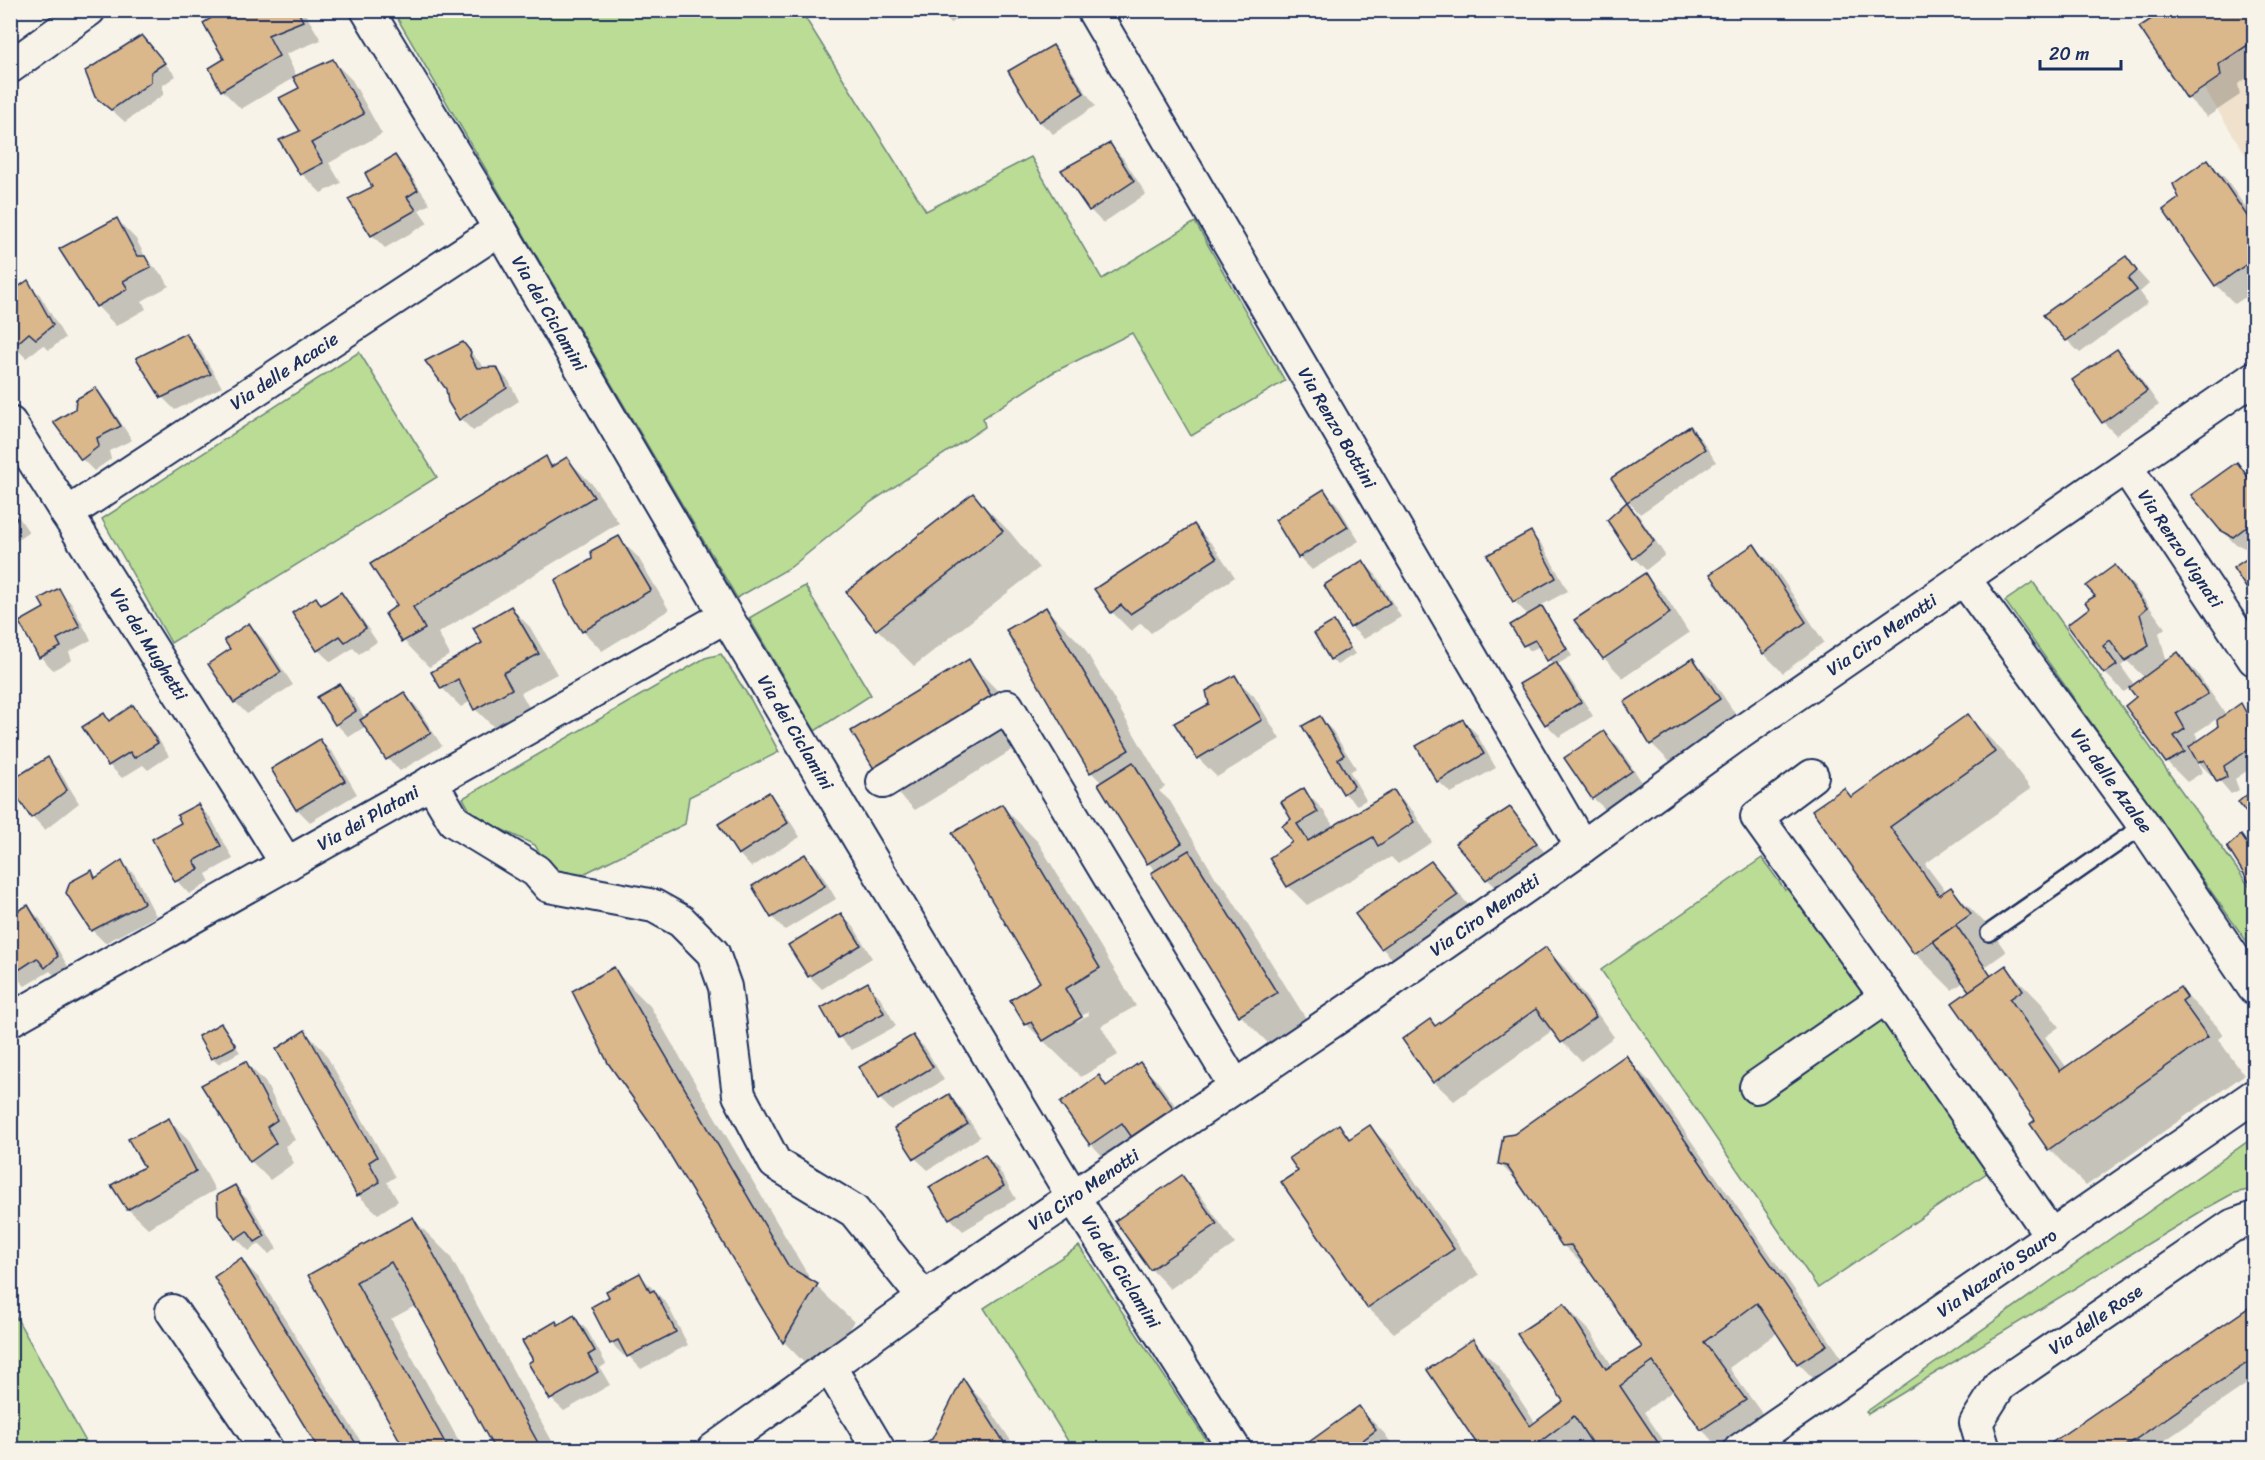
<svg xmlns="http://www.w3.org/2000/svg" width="2265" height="1460" font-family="Sriracha,sans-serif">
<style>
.built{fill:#efe1cc}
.green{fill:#bbdc95;stroke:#6b867a;stroke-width:1.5}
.shadow{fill:#0003;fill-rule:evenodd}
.building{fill:#dbb78c;stroke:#1b2f5e;stroke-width:1.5}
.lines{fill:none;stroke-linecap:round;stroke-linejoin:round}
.lane-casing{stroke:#1b2f5e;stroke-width:20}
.street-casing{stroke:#1b2f5e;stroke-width:36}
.lane{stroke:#f7f3e8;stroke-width:15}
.street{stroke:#f7f3e8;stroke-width:32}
.labels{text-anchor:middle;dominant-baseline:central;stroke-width:4.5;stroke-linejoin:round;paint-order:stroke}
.street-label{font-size:18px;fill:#1b2f5e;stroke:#f7f3e8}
</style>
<rect width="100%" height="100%" fill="#f7f3e8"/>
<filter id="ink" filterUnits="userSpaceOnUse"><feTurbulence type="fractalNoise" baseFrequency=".0167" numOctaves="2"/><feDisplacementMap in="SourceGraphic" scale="12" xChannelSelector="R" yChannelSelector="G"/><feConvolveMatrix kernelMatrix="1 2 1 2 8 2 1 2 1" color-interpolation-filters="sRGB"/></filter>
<g filter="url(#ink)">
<polygon class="built" points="2155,11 2254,11 2254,168"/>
<g class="green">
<polygon points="393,11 801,11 926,211 1031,157 1102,279 1195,222 1285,381 1191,436 1132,333 1052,373 983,418 985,427 871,502 791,567 737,598"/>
<polygon points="359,352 437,477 171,643 102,519"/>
<polygon points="2033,582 2254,893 2254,952 2005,601"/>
<polygon points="805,586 871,695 815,731 749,618"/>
<polygon points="721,654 751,700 779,752 689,797 685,824 567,882 547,866 535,845 473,816 463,798 705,658"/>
<polygon points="1762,858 1785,890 1815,870 2016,1153 1818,1288 1601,970"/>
<polygon points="2254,1137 2254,1189 2234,1193 2205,1209 1868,1414 1866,1412"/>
<polygon points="1079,1246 1212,1449 1073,1449 984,1308"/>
<polygon points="11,1308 90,1449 11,1449"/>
</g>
<g class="shadow">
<polygon points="227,10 303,10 321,40 286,54 297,77 333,61 352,80 382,134 329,163 341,183 321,193 302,174 302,88 295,77 241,109 222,90 226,60"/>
<polygon points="939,10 971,10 951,23"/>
<polygon points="2154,10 2178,10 2182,17 2192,10 2254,10 2254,73 2238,84 2240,95 2207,117 2188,98"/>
<polygon points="142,37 176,76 163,85 163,95 125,122 96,96"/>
<polygon points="1052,47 1065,60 1095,106 1053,134 1040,122 1010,72"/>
<polygon points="1110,145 1123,158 1146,194 1103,223 1090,210"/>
<polygon points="395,157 407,170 430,204 419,210 428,223 385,248 372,235 374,187"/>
<polygon points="2208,161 2227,180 2254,220 2254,291 2235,304 2216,285"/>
<polygon points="117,220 136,239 147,260 164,277 169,286 142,301 146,309 116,326 97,306"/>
<polygon points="2126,258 2149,284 2140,292 2148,303 2080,353 2067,340"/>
<polygon points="28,282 40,295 65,338 49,350 43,345 26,358 14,346"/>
<polygon points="186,335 199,348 222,387 175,410 162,397"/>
<polygon points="463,344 483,366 482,369 496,368 509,381 519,401 473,431 461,419"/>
<polygon points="2117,351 2130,364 2159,405 2116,435 2103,422"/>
<polygon points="95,390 108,403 132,440 109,451 111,459 94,471 82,459 76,410"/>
<polygon points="1689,428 1702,440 1716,462 1640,514 1628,501"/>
<polygon points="545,457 554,467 567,459 592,484 619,523 438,633 450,655 429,667 404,641 387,614 399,605"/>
<polygon points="2236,464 2254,484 2254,543 2247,549 2234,543 2221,529"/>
<polygon points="1324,491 1337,504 1359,541 1312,570 1299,557 1277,520"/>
<polygon points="973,495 1010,532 1039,568 914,666 877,629"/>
<polygon points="1627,504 1639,516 1665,555 1646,570 1634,558"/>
<polygon points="10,505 29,532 12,544 10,542"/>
<polygon points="1194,526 1213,545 1235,577 1151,633 1141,623 1131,631 1112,612"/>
<polygon points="1531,533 1543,546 1568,591 1540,606 1547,614 1572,656 1556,665 1568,676 1593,716 1559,737 1546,724 1553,665 1540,646 1530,651 1512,625 1529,616 1514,601"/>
<polygon points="618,538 638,557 669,610 602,651 583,631 567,605 594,560"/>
<polygon points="1754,546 1773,565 1824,642 1783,673 1764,654 1712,574"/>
<polygon points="2254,555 2254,598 2235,569"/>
<polygon points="1363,562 1376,575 1401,617 1364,639 1351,627"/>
<path d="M2114,567L2134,586L2165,628L2159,633L2167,662L2178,654L2197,673L2226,715L2241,705L2253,717L2254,766L2235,779L2239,790L2231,794L2214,774L2211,775L2198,762L2197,763L2203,772L2187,782L2167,762L2127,707L2138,697L2131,687L2124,692L2105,673L2091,608ZM2127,661L2145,678L2135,686L2121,666ZM2218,718L2220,728L2200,742L2195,733Z"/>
<polygon points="1644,575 1664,594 1689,633 1623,678 1604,658 1576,621"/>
<polygon points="58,590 71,603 91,640 69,652 72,660 53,670 41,657 21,623 46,609"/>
<polygon points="341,594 354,607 377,642 359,654 353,648 331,662 318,650 316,599 323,606"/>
<polygon points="511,608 530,627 557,674 521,693 530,709 495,728 475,709 471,701 461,707 442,688 484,644"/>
<polygon points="1046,609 1083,646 1165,787 1159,791 1170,801 1217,880 1225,888 1313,1030 1277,1052 1240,1015 1156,871 1148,863 1100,784 1102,783 1091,772"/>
<polygon points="1334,623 1355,654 1337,665 1331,659"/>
<polygon points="249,625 262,638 293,685 247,714 235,702 232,650"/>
<polygon points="1693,660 1712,679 1738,718 1671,763 1652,744 1626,702"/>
<polygon points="968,661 1005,698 1030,739 915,810 878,773"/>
<polygon points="1234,677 1254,696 1280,739 1217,777 1198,758 1211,704"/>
<polygon points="340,685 353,698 365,719 404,694 417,707 442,746 400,771 388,759 366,726 349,737 336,724"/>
<polygon points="10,692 15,701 10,704"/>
<polygon points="133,707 146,720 169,756 148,770 143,765 122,778 109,765 84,728 104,715 111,721"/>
<path d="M1968,716L2004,753L2031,789L1925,864L1946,892L1951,889L1988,926L2006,952L1985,967L1992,977L2006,967L2042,1004L2059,1027L2045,1037L2067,1068L2180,989L2217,1026L2223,1035L2218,1039L2244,1075L2086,1186L2049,1149L2032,1125L2037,1120L1971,991L1964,982L1952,990L1915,953L1814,811L1844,790L1852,798ZM1963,918L1965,920L1955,927L1953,925Z"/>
<polygon points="1319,718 1332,730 1356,768 1350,772 1366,800 1357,805 1344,793"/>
<polygon points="1463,721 1476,733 1496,768 1451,793 1438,781"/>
<polygon points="1604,733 1617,745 1644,785 1606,810 1593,798"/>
<polygon points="320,741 333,753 357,794 310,822 297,809 273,769"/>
<polygon points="48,759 60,772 79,803 45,830 33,817 11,783"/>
<polygon points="1304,790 1323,810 1334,827 1394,792 1413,811 1432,842 1398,864 1391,857 1307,905 1288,886 1294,843 1293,819"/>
<polygon points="769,794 781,807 800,837 751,867 739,854"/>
<polygon points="198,806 211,818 233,859 206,874 210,882 189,894 177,881 154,839 183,824"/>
<path d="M1002,806L1038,842L1136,1006L1101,1026L1118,1055L1081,1077L1026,1024L1012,1000L1042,982ZM1088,1012L1089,1015L1077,1022V1019Z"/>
<polygon points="1510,809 1522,822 1548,857 1500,891 1487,879"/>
<polygon points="2241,838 2254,849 2254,888 2229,848"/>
<polygon points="805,856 818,868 836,899 785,930 772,917"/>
<polygon points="122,862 135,875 156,916 105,943 92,930 68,893 91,872 97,878"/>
<polygon points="1431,862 1450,882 1476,915 1401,968 1382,948 1357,914"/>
<polygon points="27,906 40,919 70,970 59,980 50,971 25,986 10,971 10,916"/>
<polygon points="841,915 854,927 872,958 822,989 809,976"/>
<polygon points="1546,949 1565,968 1614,1037 1581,1061 1562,1042 1553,1030 1454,1101 1434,1082 1436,1027"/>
<polygon points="613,969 650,1006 812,1282 854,1322 820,1379 784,1342 656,1127"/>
<polygon points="867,984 880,997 896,1026 852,1050 839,1037 823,1009"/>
<polygon points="221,1025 240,1052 218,1064 212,1058"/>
<polygon points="305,1032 324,1051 395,1177 387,1182 398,1201 378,1214 358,1195"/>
<polygon points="913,1036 926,1049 944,1080 892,1111 880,1099"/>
<polygon points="1626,1057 1651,1083 1851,1371 1823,1388 1798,1363 1778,1332 1729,1368 1771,1426 1736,1450 1722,1450 1702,1430 1674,1390 1644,1412 1670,1450 1598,1450 1595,1445 1589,1450 1483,1450 1473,1341 1499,1367 1536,1424 1565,1402 1564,1305 1590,1331 1613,1367 1644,1347 1589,1271 1563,1245 1523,1187 1500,1164 1514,1135"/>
<polygon points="246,1063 265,1082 295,1140 285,1146 294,1163 270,1180 251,1161"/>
<polygon points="1140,1064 1159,1083 1192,1129 1110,1164 1091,1144 1062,1103 1099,1077 1108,1086"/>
<polygon points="948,1096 961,1108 980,1137 928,1170 915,1158"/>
<polygon points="168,1120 188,1139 215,1190 148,1228 128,1209"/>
<polygon points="1339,1126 1352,1139 1370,1127 1395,1152 1479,1275 1394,1333 1368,1308 1283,1183 1300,1171"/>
<polygon points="985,1155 998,1168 1016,1199 963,1231 950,1218"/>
<polygon points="1182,1177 1201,1196 1235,1244 1170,1289 1151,1269"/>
<polygon points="234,1186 247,1199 277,1249 269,1254 259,1244 249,1251 236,1238"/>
<polygon points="413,1219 450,1256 557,1450 497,1450 417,1305 391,1319 464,1450 407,1450 310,1276"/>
<polygon points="241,1260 260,1279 366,1450 321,1450"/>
<polygon points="640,1275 667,1304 688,1345 641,1369 627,1354 624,1356 611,1343 612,1298"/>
<polygon points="2254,1306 2254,1379 2151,1450 2044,1450"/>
<polygon points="574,1317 587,1330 606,1364 600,1368 610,1385 564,1411 551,1399 536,1360 559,1326"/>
<polygon points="963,1381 988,1406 1017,1450 922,1450 933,1440"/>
<polygon points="1359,1408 1384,1433 1396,1450 1300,1450"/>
</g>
<g class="building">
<polygon points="224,10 297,10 303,21 268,35 279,56 221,91 209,68 224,59 203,23"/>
<polygon points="2152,10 2173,10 2178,18 2189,10 2254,10 2254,41 2219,64 2221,76 2187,99 2139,27 2156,16"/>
<polygon points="142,35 165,63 151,72 151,82 111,110 95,97 85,71"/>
<polygon points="1053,45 1084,93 1039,122 1008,71"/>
<polygon points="333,59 364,114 311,143 323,163 300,175 279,140 300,131 279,98 299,88 293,77"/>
<polygon points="1110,143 1134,181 1089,211 1061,170"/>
<polygon points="395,155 418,190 407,197 416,210 371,236 348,199 372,187 365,173"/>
<polygon points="2208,159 2254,226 2254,259 2215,286 2163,210 2179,198 2173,184"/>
<polygon points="117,218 137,256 145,256 151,267 123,281 128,289 96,307 59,249"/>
<polygon points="2126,256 2137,271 2128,279 2137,290 2066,341 2043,315"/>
<polygon points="28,280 53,325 36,339 29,333 13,347 10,343 10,293"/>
<polygon points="186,333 211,374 161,398 136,358"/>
<polygon points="463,342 471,352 470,356 477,368 497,367 507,388 459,420 448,402 446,389 425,361"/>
<polygon points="2117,349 2147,391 2102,423 2072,380"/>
<polygon points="96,388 121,426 97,438 99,446 81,460 53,422 75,409 76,399"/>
<polygon points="1690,426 1705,449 1627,502 1611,478"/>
<polygon points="546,456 551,467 567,457 594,497 413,607 425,629 402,642 385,614 397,605 370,564"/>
<polygon points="2237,462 2254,485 2254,521 2233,537 2220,530 2191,495"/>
<polygon points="1324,489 1348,527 1298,558 1275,520"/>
<polygon points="973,493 1003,531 876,630 846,592"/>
<polygon points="1627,502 1654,541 1633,559 1607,520"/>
<polygon points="10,509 17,519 10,524"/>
<polygon points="1194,524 1217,558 1130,614 1121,605 1111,613 1094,589"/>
<polygon points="1531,531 1556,578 1513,602 1487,555"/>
<polygon points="619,536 651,590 582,632 566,606 555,580 592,559 591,551"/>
<polygon points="1754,544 1806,622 1763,654 1710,574"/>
<polygon points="2254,554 2254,600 2233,568"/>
<polygon points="1363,560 1390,603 1350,628 1324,585"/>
<polygon points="2115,565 2147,608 2140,614 2149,646 2125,661 2110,640 2103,646 2117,665 2104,674 2067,625 2089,608 2085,602 2095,596 2086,586"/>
<polygon points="1645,573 1670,613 1603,659 1574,620"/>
<polygon points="59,588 80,627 57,639 61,647 39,658 19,622 44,608 39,599"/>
<polygon points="341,592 366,628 345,642 340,636 317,651 292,613 316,597 321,605"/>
<polygon points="511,606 539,654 503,673 512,689 474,710 458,679 441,689 431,672 482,643 473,628"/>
<polygon points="1542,606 1567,649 1547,661 1535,640 1523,646 1510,625"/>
<polygon points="1046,607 1129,750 1090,773 1006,630"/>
<polygon points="1334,621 1350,648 1330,660 1314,633"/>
<polygon points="249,623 281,672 234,703 208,664 230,649 224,640"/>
<polygon points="2178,652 2208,694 2176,713 2185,729 2174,736 2185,752 2166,763 2125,706 2136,697 2129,688"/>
<polygon points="1693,658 1720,699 1650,745 1624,702"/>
<polygon points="969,659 995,702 877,774 851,731"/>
<polygon points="1556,662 1581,702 1545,725 1519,684"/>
<polygon points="1235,675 1262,720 1197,759 1174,723 1209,704 1206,691"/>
<polygon points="340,684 356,711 335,725 317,697"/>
<polygon points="404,692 431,733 386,760 360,720"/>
<polygon points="2241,703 2249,718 2248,729 2254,736 2254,746 2224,766 2227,777 2217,782 2204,760 2198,763 2189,747 2218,727 2217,720"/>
<polygon points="133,705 158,743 134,758 130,752 108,766 82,727 104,713 109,721"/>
<polygon points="1968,714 1995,752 1890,827 1939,895 1951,887 1971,914 1914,954 1812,810 1844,788 1851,797"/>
<polygon points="1320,716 1344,755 1338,759 1354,786 1343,794 1302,726"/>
<polygon points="1463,719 1484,754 1437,782 1416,746"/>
<polygon points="1604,731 1632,771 1592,799 1564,758"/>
<polygon points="320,739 345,781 296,810 271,769"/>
<polygon points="48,757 67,790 31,818 10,786 10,781"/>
<polygon points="1133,762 1182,843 1147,864 1098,784"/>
<polygon points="1304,788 1318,812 1297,824 1308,841 1394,790 1414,822 1378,846 1373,837 1287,887 1269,858 1292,842 1282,826 1291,819 1281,802"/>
<polygon points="2254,789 2254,823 2238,802"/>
<polygon points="769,792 788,823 738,855 718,824"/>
<polygon points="198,804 221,846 194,861 199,869 175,882 152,839 181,823 177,815"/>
<polygon points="1002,804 1100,968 1065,989 1082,1017 1043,1041 1031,1022 1025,1025 1010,1000 1040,982 952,833"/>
<polygon points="1510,807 1537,843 1486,880 1455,843"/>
<polygon points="2241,835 2250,848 2254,848 2254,890 2227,847"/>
<polygon points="1189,850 1277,993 1239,1016 1151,873"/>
<polygon points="805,854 825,886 771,918 752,886"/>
<polygon points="122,860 144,903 91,931 66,893 70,882 92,870 95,878"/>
<polygon points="1431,861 1458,895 1381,949 1355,914"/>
<polygon points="28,905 58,956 45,968 37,958 11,975 10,915"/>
<polygon points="841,913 861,945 808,977 788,945"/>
<polygon points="1956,925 1991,976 1969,991 1933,941"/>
<polygon points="1546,947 1596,1017 1561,1043 1536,1009 1433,1083 1402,1039 1430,1019 1435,1026"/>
<polygon points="2006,965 2023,990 2010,999 2060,1071 2180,987 2187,997 2182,1001 2208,1037 2048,1150 2030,1124 2035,1120 1952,1003"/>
<polygon points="614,967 789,1267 818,1284 783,1343 654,1128 608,1063 572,991"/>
<polygon points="868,982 884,1013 838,1038 821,1008"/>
<polygon points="221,1023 236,1046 211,1059 198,1036"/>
<polygon points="305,1030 377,1157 369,1162 380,1182 357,1196 276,1049"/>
<polygon points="913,1035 933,1067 878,1100 859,1067"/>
<polygon points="1626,1055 1827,1345 1797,1364 1757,1303 1704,1342 1746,1400 1701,1430 1653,1362 1620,1386 1663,1450 1596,1450 1574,1416 1540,1442 1546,1450 1481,1450 1427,1370 1473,1339 1530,1426 1563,1401 1517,1334 1564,1303 1606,1369 1642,1347 1571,1245 1562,1246 1507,1166 1498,1164 1503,1136 1514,1134"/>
<polygon points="246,1061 277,1120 267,1127 276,1143 250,1162 201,1085"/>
<polygon points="1140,1062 1174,1109 1133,1139 1122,1123 1090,1145 1060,1103 1099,1075 1106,1086"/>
<polygon points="949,1094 968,1124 914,1159 894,1128"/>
<polygon points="169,1118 196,1171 127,1210 111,1185 144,1167 128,1139"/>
<polygon points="1339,1124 1349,1139 1370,1125 1454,1249 1367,1308 1281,1182 1298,1171 1289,1158"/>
<polygon points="985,1154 1004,1186 949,1219 929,1187"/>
<polygon points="1182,1175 1217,1224 1150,1270 1115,1221"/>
<polygon points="235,1185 265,1236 255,1242 247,1231 235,1239 218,1214 217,1195"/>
<polygon points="413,1217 542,1450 495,1450 391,1262 356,1282 449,1450 405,1450 308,1275"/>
<polygon points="241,1258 360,1450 319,1450 214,1277"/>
<polygon points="640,1273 650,1292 654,1290 676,1332 627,1357 618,1340 610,1344 591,1307 609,1297 606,1291"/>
<polygon points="2254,1304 2254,1358 2120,1450 2041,1450"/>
<polygon points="574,1315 595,1351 588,1355 598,1372 550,1400 528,1363 533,1360 522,1341 556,1321 558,1325"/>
<polygon points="963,1378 1009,1450 923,1450 917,1446 932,1439"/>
<polygon points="1359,1406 1376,1430 1350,1450 1298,1450"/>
</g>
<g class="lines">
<g class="lane-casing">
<polyline id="lane" points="1989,933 2144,825"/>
</g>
<g class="street-casing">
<g id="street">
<path id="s1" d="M367,10L500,229L726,616L1072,1195L1235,1450"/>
<path id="s2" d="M1093,10L1582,847"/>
<polyline points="10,67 89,10"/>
<path id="s3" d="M10,423L287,864"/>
<path id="s4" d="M2126,467L2254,659"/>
<path id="s5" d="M67,514L500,229"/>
<path id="s6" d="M1964,579L2144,825L2254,988"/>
<polyline points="1812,776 1757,817 1886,997 2052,1237"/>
<polyline points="431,782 454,821 536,871 549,886 654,906 681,921 713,953 725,987 739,1095 775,1163 854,1211 924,1298"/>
<polyline points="883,782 1007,706 1235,1086"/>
<path id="s7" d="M10,1020L726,616"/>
<polyline points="1756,1087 1886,997"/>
<polyline points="172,1311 267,1450"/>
<polyline points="829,1366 879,1450"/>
<path id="s8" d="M713,1450L924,1298L1359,1003L1582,847L1734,737L2254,378"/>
<path id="s9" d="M1740,1450L2254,1096"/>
<path id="s10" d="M1984,1450L1976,1423L2000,1385L2232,1226L2254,1218"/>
</g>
</g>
<use href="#lane" class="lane"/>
<use href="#street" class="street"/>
</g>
</g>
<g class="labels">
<g class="street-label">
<text stroke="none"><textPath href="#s1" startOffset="354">Via dei Ciclamini</textPath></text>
<text stroke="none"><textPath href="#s5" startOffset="260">Via delle Acacie</textPath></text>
<text stroke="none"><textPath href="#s2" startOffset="484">Via Renzo Bottini</textPath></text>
<text stroke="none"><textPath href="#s4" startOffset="98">Via Renzo Vignati</textPath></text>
<text stroke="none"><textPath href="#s8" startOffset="1425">Via Ciro Menotti</textPath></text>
<text stroke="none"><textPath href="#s3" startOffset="261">Via dei Mughetti</textPath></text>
<text stroke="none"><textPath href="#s1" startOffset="840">Via dei Ciclamini</textPath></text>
<text stroke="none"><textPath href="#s6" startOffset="250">Via delle Azalee</textPath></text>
<text stroke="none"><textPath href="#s7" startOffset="411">Via dei Platani</textPath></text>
<text stroke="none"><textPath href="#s8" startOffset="939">Via Ciro Menotti</textPath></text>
<text stroke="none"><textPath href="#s8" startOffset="453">Via Ciro Menotti</textPath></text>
<text stroke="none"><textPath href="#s1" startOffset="1470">Via dei Ciclamini</textPath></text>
<text stroke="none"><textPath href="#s9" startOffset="312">Via Nazario Sauro</textPath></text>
<text stroke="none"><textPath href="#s10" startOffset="189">Via delle Rose</textPath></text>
</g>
</g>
<rect width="2265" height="1460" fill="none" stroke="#f7f3e8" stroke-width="36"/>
<rect x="18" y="18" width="2229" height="1424" fill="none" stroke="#1b2f5e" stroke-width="2" filter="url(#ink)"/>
<path d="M2040 60v9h81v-9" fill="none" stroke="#1b2f5e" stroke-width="3"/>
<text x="2049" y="60" font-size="18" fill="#1b2f5e" stroke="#f7f3e8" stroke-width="4.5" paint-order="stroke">20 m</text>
</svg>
